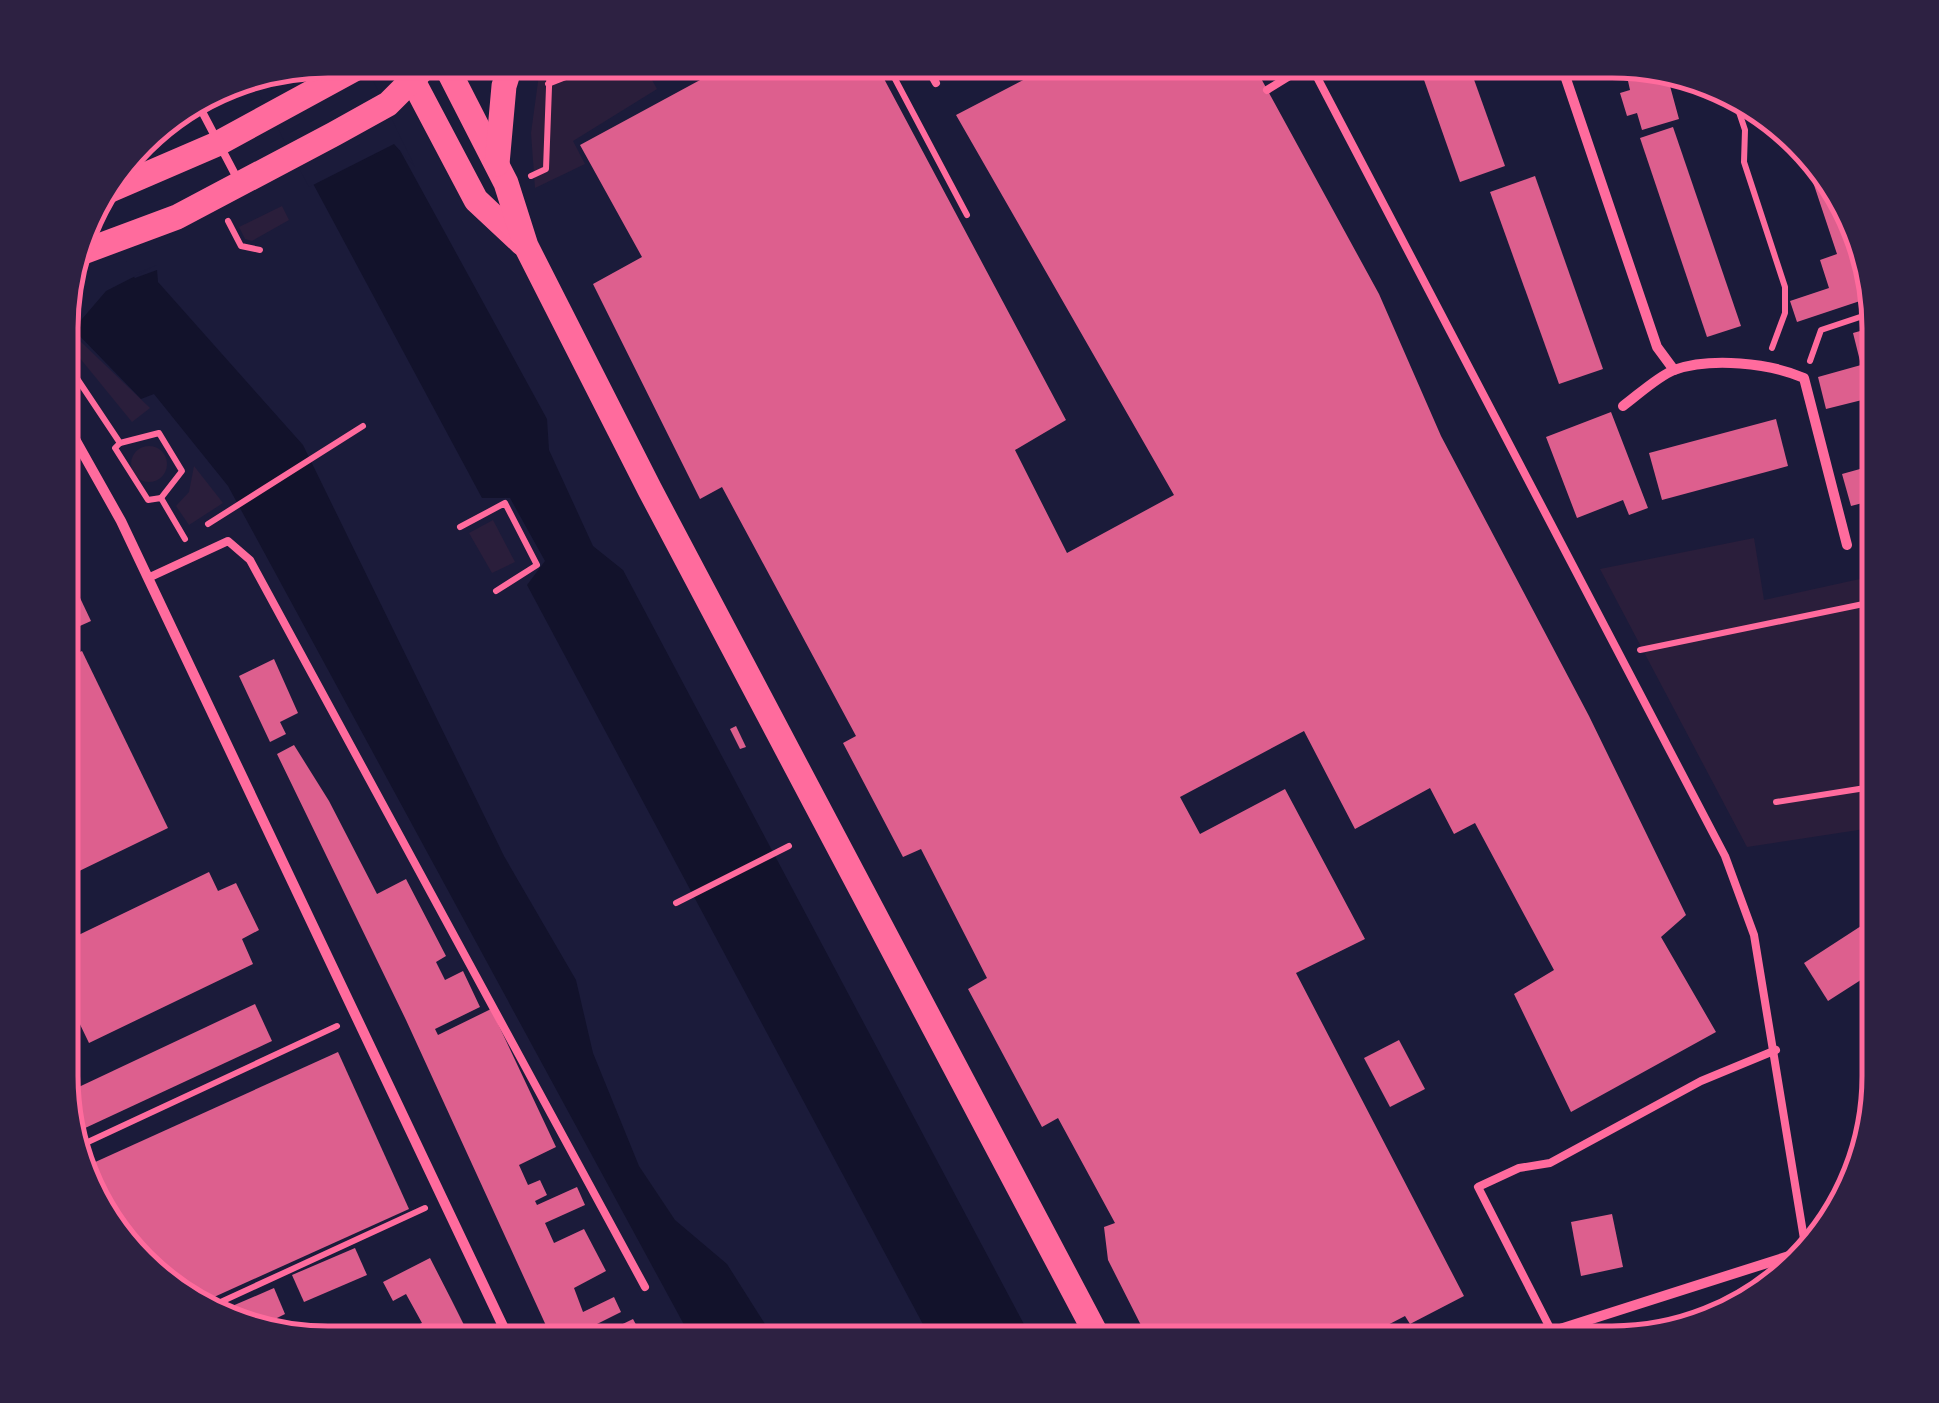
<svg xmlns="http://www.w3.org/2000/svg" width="1939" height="1403" font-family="'Fira Sans',sans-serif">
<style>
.green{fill:#2a1e3b}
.water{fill:#12122b}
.pier{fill:#1b1b3a}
.building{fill:#dd5f8e}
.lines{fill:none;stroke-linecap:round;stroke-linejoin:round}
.path{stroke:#ff6b9d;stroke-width:6}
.service{stroke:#ff6b9d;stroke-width:8}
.minor{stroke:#ff6b9d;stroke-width:10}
.primary{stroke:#ff6b9d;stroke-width:25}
.rim{fill:none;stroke:#ff6b9d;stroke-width:5}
</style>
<rect width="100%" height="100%" fill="#1b1b3a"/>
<g class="green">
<polygon points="541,60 641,60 657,89 573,141 585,164 535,188 531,133"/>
<polygon points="282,206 289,220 252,241 245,239 239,227"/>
<polygon points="79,340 150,408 132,422 70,346"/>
<circle cx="149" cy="464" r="18"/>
<polygon points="194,466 223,503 189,525 176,506 189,492"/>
<polygon points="493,520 515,562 492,573 469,533"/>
<polygon points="1754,538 1764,600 1878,575 1878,827 1747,847 1600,569"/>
</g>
<g class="water">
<polygon points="327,60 396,143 547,419 549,450 593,546 623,570 1034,1343 933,1343 527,585 545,561 510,498 482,498 253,72"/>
<polygon points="86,222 135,278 157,270 158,282 303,445 504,856 576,980 593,1053 639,1166 675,1220 727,1264 777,1343 694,1343 228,486 154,394 141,399 71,327 62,292"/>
</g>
<g class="pier">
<polygon points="327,60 363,60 415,167 394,144 309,187 253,82 280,68"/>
<polygon points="87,218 137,273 157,265 106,291 70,333 62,325 62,292"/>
</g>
<g class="building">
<polygon points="737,60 874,60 1066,420 1015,450 1067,553 1174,495 956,115 1062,60 1251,60 1379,294 1441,436 1589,716 1686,915 1661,937 1716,1032 1571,1112 1514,994 1554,970 1475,823 1454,834 1430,788 1355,829 1304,731 1180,797 1200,834 1285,789 1365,939 1296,973 1464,1296 1410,1324 1405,1316 1353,1343 1341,1338 1332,1343 1178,1343 1173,1334 1150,1343 1108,1260 1104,1227 1115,1223 1058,1118 1042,1127 968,989 987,978 921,849 903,857 843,743 856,736 722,487 700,499 593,284 642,257 580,145"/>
<polygon points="1417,60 1467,60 1505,166 1460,182"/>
<polygon points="1618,61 1629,61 1649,68 1623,77"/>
<polygon points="1660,72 1667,75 1679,119 1642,130 1637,113 1627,116 1620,93 1630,90 1628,81"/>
<polygon points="1673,127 1741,326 1707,337 1640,138"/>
<polygon points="1802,149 1851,208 1875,296 1797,322 1790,301 1829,288 1820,260 1837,254"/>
<polygon points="1535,176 1603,369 1559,384 1490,192"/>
<polygon points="1878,326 1878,423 1870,398 1826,409 1818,377 1861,365 1853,333"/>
<polygon points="1611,412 1648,508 1629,515 1623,500 1577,518 1546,437"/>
<polygon points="1776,419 1788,466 1662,500 1649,453"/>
<polygon points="1878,464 1878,499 1851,506 1842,474"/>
<polygon points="62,501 78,532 62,540"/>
<polygon points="72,581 91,621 62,634 62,585"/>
<polygon points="82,651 168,828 71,875 62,856 62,661"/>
<polygon points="274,659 298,713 280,722 286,734 270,742 239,676"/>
<polygon points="736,726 746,747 740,749 730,729"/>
<polygon points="294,745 329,801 377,894 406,879 446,956 436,962 445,980 463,971 480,1007 435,1029 438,1035 491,1009 556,1147 519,1165 528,1185 540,1180 547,1195 535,1201 537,1205 577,1187 585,1205 545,1223 554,1243 584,1229 606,1271 574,1288 583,1312 614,1297 621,1312 591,1327 596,1337 633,1319 640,1332 657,1324 667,1343 554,1343 406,1020 277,754"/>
<polygon points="209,872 218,891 236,883 259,930 242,939 253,964 89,1043 75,1014 62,1021 62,943"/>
<polygon points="1878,915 1878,969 1828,1001 1804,963"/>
<polygon points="255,1004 272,1041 83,1129 66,1093"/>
<polygon points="1399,1040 1425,1089 1390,1107 1364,1058"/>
<polygon points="338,1052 409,1209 203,1302 164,1287 96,1209 82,1168"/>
<polygon points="1612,1214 1623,1267 1581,1276 1571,1222"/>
<polygon points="355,1248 367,1275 304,1302 292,1275"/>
<polygon points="430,1258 451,1299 473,1343 431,1343 427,1334 410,1342 404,1332 422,1323 406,1294 393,1301 383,1282"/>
<polygon points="274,1288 285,1314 263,1325 223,1310"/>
<polygon points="1740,1307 1730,1316 1705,1321 1704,1319"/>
</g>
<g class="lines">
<g class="path">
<polyline points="885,60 967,215"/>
<polyline points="548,84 609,60"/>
<polyline points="1735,100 1745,130 1744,162 1785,287 1785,313 1772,348"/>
<polyline points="149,139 160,121"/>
<polyline points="531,176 546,169 550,60"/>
<polyline points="228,221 241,246 260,250"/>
<polyline points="62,356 120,443 159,433 182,471 161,498"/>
<polyline points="1810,361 1821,330 1878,311"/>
<polyline points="120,443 115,448 148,500 161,498 185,539"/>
<polyline points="208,524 363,426"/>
<polyline points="460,527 505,503 537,565 496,591"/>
<polyline points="1640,650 1878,601"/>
<polyline points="1776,802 1878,786"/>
<polyline points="676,903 789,846"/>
<polyline points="75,1148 337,1026"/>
<polyline points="212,1306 425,1208"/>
</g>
<g class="service">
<polyline points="923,60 936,83"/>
<polyline points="1308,60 1725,856 1754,935 1806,1251"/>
<polyline points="1267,90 1309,64"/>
<polyline points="196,100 238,180"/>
<polyline points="148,578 228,541 250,560 645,1287"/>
<polyline points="1551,1330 1478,1187 1519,1168 1550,1163 1701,1081 1776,1050"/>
</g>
<g class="minor">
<polyline points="1560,61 1657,347 1674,370"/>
<path d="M1623,406C1638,395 1657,377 1674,370C1711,357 1770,363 1804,378L1847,545"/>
<polyline points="62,416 121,521 511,1343"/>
<polyline points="1872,875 1878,875"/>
<polyline points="1516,1343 1811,1249"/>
</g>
<g class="primary">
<polyline points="402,60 476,200 522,243"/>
<polyline points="443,60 506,183 526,246 650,490 1101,1343"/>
<polyline points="497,164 504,86 512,60"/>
<polyline points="94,197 217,144 371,60"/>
<polyline points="75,255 177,217 334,134 388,104 432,60"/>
</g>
</g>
<path d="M0 0H1939V1403H0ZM328 78H1612A250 250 0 0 1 1862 328V1076A250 250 0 0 1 1612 1326H328A250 250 0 0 1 78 1076V328A250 250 0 0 1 328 78Z" fill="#2d2142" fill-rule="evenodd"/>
<path class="rim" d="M328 78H1612A250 250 0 0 1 1862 328V1076A250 250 0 0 1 1612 1326H328A250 250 0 0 1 78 1076V328A250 250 0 0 1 328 78Z"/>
</svg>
